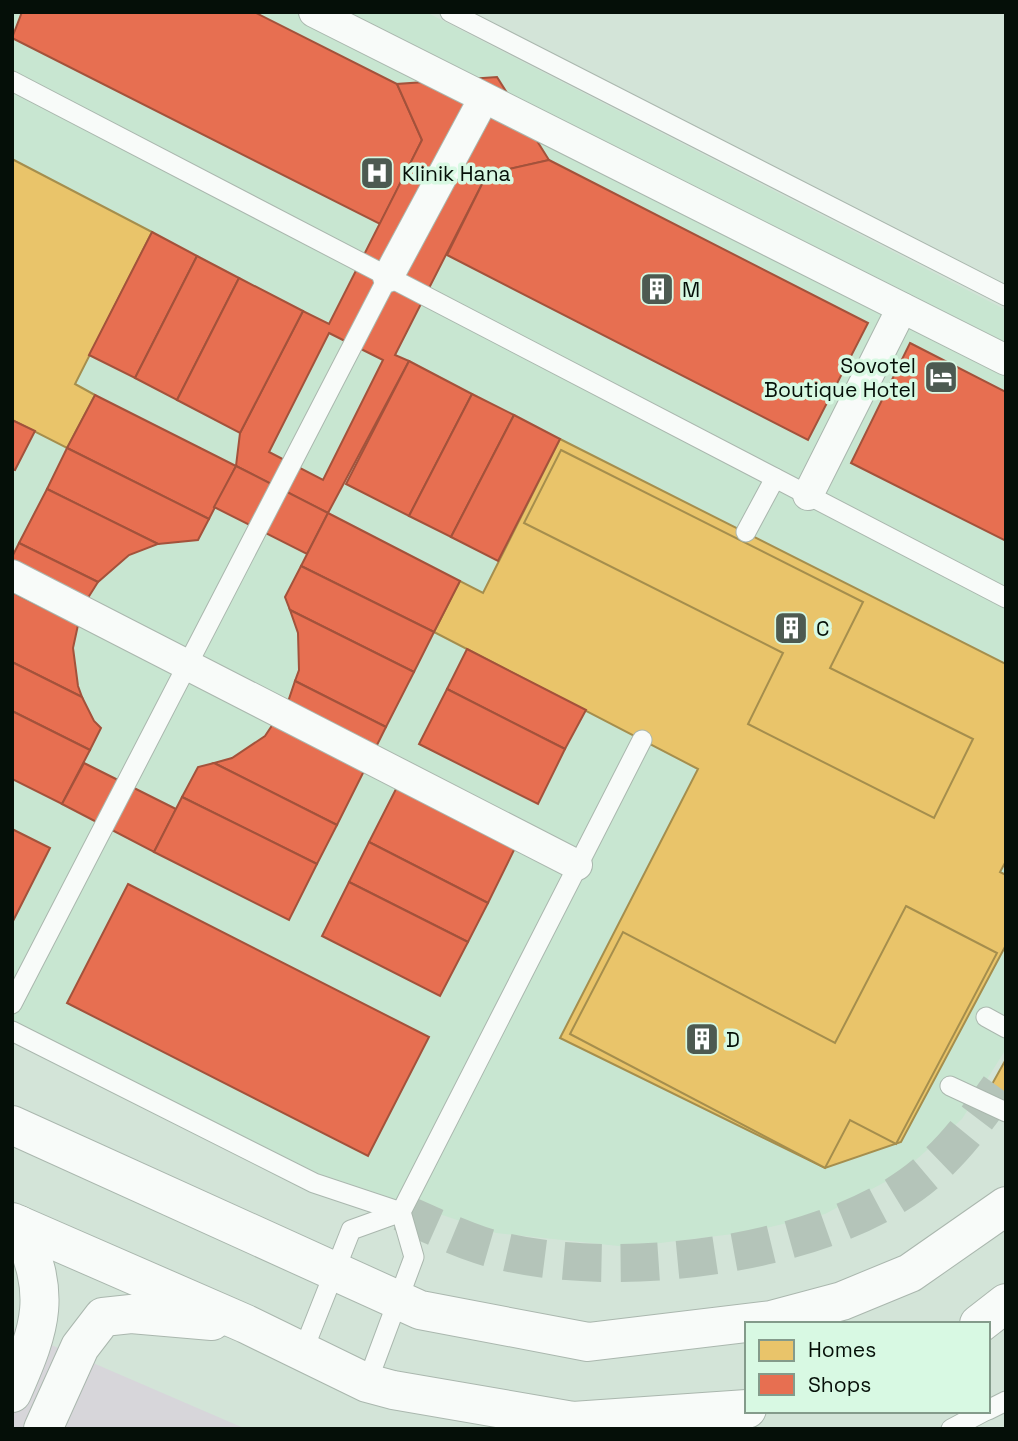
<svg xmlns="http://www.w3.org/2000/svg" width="1018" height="1441" font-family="'Space Grotesk',sans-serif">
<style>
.built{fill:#c8e6d1}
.green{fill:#d7d6da}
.homes{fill:#e9c46a;stroke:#a58e4d;stroke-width:2}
.shops{fill:#e76f51;stroke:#a3523b;stroke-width:2;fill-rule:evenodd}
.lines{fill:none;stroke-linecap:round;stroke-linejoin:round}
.minor-tunnel{stroke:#b4c4b9;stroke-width:38;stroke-dasharray:38 19;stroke-linecap:butt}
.service-casing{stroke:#aab7ae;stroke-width:21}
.pedestrian-casing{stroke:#aab7ae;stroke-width:32}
.tertiary-casing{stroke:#aab7ae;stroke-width:40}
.service{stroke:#f8fbf9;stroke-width:19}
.pedestrian{stroke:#f8fbf9;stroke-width:30}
.tertiary{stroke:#f8fbf9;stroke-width:38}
.labels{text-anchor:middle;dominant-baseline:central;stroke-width:7;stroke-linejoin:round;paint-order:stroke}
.poi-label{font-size:21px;fill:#050f08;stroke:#d8f9e3;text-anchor:start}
</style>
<rect width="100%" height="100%" fill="#d3e4d8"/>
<polygon class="built" points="12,12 426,12 1006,310 1006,1049 962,1119 900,1174 825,1214 749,1232 628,1247 496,1233 317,1173 12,1020"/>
<polygon class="green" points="12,1328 246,1429 12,1429"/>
<g class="homes">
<polygon points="12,159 152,232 75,384 95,395 67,448 12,420"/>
<polygon points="560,439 1006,664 1006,861 1000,872 1006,875 1006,945 901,1142 825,1168 560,1038 698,769 434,632 460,581 483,593"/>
<polygon points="561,450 863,602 830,668 973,739 934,818 748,724 783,653 524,523"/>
<polygon points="906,906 997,953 896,1144 850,1120 825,1168 570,1034 623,932 835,1043"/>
<polygon points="1006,1059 1006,1094 991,1086"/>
</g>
<g class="shops">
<polygon points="22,12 254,12 397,84 422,140 380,224 12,38"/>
<path d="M497,77L549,160L487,174L395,355L409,361L328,513L236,466L240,433L303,311L329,324L422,140L397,84ZM329,333L383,360L323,480L269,452Z"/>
<polygon points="549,160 868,323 808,440 447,255 487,174"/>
<polygon points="152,232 197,256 135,378 89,355"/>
<polygon points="197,256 239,278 177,400 135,378"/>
<polygon points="239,278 303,311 240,433 177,400"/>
<polygon points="910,343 1006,392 1006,541 851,463"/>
<polygon points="409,361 472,394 409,516 346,484"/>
<polygon points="472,394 514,415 451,537 409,516"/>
<polygon points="95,395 236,466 209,519 67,448"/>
<polygon points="514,415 560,439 498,561 451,537"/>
<polygon points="12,420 35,431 15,470 12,469"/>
<polygon points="67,448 209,519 198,540 158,544 47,489"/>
<polygon points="236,466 328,513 307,554 214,507"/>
<polygon points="47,489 158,544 129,555 98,582 19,543"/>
<polygon points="328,513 460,581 434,632 301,566"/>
<polygon points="19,543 98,582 81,609 78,625 12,592 12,557"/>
<polygon points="301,566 434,632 414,672 290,610 285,597"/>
<polygon points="12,592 78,625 73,648 78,686 82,697 12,662"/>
<polygon points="290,610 414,672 386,727 295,681 299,670 298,633"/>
<polygon points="467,649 586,710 565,749 447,689"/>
<polygon points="12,662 82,697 94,721 101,728 90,750 12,711"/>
<polygon points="295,681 386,727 365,769 287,705"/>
<polygon points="447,689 565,749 538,804 419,744"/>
<polygon points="12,711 90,750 62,804 12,779"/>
<polygon points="273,724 365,769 337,825 214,763 232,758 265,736"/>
<polygon points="84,763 176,809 154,852 62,804"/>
<polygon points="214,763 337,825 317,864 182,797 198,767"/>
<polygon points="397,787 515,848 488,903 369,842"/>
<polygon points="182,797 317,864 289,920 154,852"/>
<polygon points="12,829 50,848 12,923"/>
<polygon points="369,842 488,903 468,942 349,882"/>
<polygon points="349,882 468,942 440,996 322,936"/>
<polygon points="128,884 429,1037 368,1156 67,1003"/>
</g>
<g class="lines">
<path class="minor-tunnel" d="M401,1212C427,1223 453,1236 480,1245C602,1285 835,1258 932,1168C961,1142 983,1110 1006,1078"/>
<g class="service-casing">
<g id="service">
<polyline points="450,12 1006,296"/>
<polyline points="12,81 1006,598"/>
<polyline points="746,532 775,478"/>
<polyline points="12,1004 388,277"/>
<polyline points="986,1017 1006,1028"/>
<polyline points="12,1031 314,1183 401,1212"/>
<polyline points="950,1086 1006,1112"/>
<polyline points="303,1351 351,1230 401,1212"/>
<polyline points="367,1383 414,1257 401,1212 642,740"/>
<polyline points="988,1410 1006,1401"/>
<polyline points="951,1429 985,1411"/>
</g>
</g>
<g class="pedestrian-casing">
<g id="pedestrian">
<polyline points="314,12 1006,360"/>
<polyline points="388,277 484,98"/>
<polyline points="808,495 902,308"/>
<polyline points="12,575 577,865"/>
</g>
</g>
<g class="tertiary-casing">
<g id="tertiary">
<polyline points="12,1125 420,1310 588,1342 771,1320 842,1301 910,1273 1006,1206"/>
<polyline points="12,1222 246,1324 367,1383 393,1390 573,1421 747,1409"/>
<polyline points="979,1324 1006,1303"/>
<path d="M12,1393C42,1325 52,1294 19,1225"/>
<polyline points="43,1429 80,1347 103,1317 131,1314 212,1321"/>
</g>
</g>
<use href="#service" class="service"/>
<use href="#pedestrian" class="pedestrian"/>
<use href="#tertiary" class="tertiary"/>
</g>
<defs>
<g id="hospital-square" transform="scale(1.75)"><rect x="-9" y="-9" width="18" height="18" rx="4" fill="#4d5a51" stroke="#d8f9e3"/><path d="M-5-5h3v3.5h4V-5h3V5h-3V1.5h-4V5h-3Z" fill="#fff"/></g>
<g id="building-square" transform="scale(1.75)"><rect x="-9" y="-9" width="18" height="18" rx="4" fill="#4d5a51" stroke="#d8f9e3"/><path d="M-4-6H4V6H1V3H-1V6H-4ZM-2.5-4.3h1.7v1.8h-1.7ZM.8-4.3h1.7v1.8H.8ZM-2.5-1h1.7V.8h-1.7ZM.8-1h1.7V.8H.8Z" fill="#fff"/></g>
<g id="hotel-square" transform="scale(1.75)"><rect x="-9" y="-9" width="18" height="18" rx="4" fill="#4d5a51" stroke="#d8f9e3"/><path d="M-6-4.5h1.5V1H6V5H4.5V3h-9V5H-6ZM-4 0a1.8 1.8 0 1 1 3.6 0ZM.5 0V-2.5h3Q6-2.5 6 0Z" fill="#fff"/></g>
</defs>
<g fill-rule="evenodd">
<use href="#hospital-square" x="377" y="173"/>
<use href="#building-square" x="657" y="289"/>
<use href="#hotel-square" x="941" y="377"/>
<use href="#building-square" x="791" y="628"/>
<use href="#building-square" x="702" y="1039"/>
</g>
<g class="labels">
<g class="poi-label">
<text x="402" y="173">Klinik Hana</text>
<text x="682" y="289">M</text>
<text x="916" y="365" text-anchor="end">Sovotel<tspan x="916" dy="24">Boutique Hotel</tspan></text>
<text x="816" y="628">C</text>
<text x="726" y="1039">D</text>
</g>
</g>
<rect width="1018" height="1441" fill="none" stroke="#050f08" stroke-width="28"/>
<rect x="745" y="1322" width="245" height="91" fill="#d8f9e3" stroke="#849b8b" stroke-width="2"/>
<rect x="759" y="1340" width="35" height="21" fill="#e9c46a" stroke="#849b8b" stroke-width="2"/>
<text x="808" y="1357" font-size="21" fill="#050f08">Homes</text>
<rect x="759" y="1374" width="35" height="21" fill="#e76f51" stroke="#849b8b" stroke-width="2"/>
<text x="808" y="1392" font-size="21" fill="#050f08">Shops</text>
</svg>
